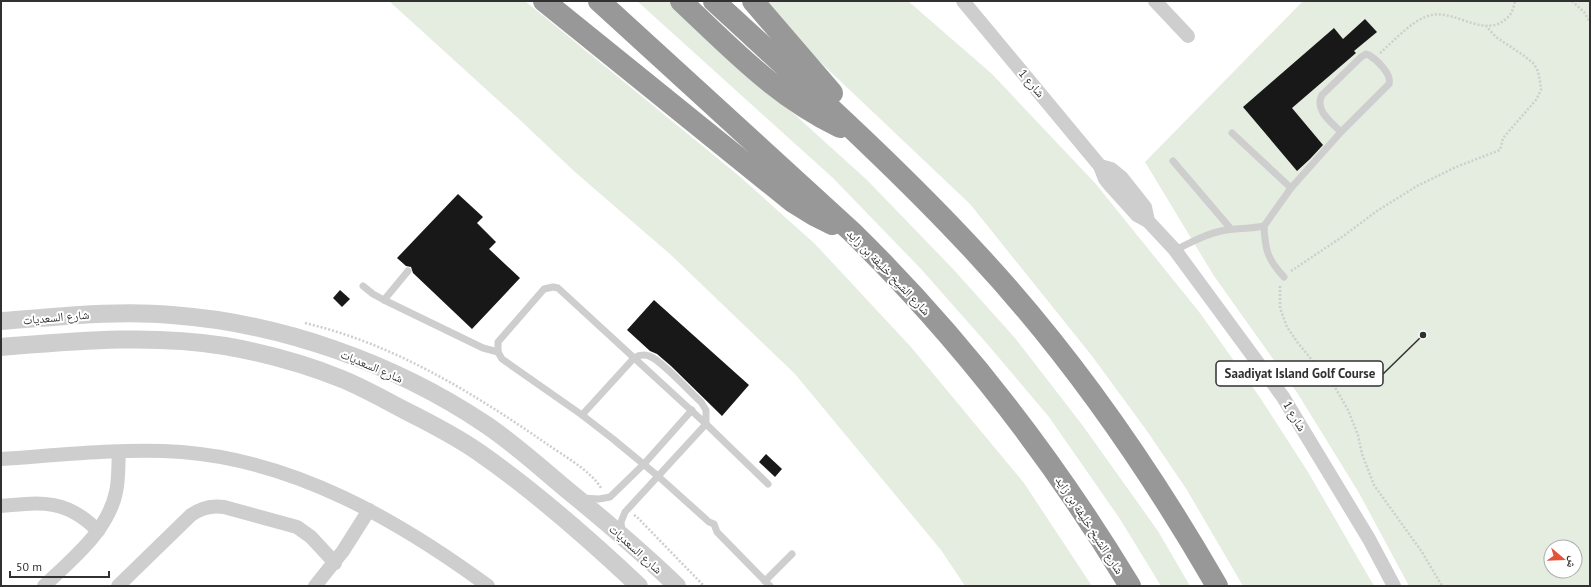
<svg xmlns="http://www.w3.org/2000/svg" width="1591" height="587" font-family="'PT Sans','Noto Naskh Arabic',sans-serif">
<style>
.green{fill:#e4ede0;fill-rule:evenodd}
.building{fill:#181818}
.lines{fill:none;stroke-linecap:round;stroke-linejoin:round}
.path{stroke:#cecece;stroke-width:2.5;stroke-dasharray:2 2;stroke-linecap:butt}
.service{stroke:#cecece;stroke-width:7}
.minor{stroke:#cecece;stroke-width:14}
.tertiary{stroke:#cecece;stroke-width:18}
.motorway{stroke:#989898;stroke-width:22}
.labels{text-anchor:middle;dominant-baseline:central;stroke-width:4;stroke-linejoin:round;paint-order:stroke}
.street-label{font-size:12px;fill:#313131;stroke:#fff}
.leader{fill:none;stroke:#313131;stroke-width:1.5}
.callout-dot{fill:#313131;stroke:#fff;stroke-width:1.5}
.callout{fill:#fff;stroke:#313131;stroke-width:1.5}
.callout-label{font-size:13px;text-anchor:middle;font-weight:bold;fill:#313131}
</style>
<rect width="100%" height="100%" fill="#fff"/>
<g class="green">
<polygon points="389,1 525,1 738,175 815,244 911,347 1024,483 1092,586 965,586 941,550 795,374 671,255 575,172 520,120"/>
<polygon points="637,1 669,1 867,180 954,270 1015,338 1083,426 1158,531 1190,586 1161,586 1120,519 1049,417 989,346 921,269 833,178"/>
<polygon points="761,1 908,1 992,74 1095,183 1200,313 1261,399 1308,472 1374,586 1243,586 1187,490 1147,431 1092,356 970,204 817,59"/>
<path d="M1303,1H1590V586H1409L1359,493L1298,394L1214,276L1145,162ZM1551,547H1575V571H1551Z"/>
</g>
<g class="building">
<polygon points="1365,19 1377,32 1354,51 1356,53 1292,108 1323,145 1310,159 1297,171 1243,107 1334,28 1343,39"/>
<polygon points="458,194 483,217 477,223 496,242 489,249 520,278 472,329 413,273 411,267 406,266 397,258"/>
<polygon points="340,290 350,299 342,307 333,298"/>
<polygon points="654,300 749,385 722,416 671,366 657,354 650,351 627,330"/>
<polygon points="766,454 782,469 775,477 759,462"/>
</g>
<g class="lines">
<g class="path">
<polyline points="1572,1 1584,12 1590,22"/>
<path d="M1380,53C1394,41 1414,18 1432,15C1457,10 1486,40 1508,17C1512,13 1514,7 1515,1"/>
<polyline points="1291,271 1342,237 1377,211 1417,186 1456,167 1500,150 1503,138 1536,100 1541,90 1540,81 1538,71 1533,63 1523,55 1496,37 1486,26"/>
<polyline points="1280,286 1280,308 1287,327 1298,343 1336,389 1348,410 1358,435 1362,454 1374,485 1422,552 1442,586"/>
<path d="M305,323C394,344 473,393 547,444C564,456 591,471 601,488"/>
<polyline points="634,515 637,517 704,586"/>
</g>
<g class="service">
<polyline points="1232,133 1291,188"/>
<polyline points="1173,161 1231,229"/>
<path d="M1264,226C1265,249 1267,259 1284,277"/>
<path d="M1175,250C1190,243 1205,234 1221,231C1236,228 1250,229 1264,226L1291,188L1341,132L1389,84C1392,74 1377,60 1369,55L1366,54L1361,57L1322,95C1314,110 1331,122 1341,132"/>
<polyline points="363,286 373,294 384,300 483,348 498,352"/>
<polyline points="384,300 408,271"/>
<path d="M582,415L634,358C639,355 643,354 649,356C660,359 691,393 701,402L706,410V424L625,512L621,522L622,532"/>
<polyline points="768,484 706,424 558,288 553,287 544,289 498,342 498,352 502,359 582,415 613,439 659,477 709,522 714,524 717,532 770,586"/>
<polyline points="583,498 599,499 610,497 644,464 692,410"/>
<polyline points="765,581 792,554"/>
</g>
<g class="minor">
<polyline points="963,1 1100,166 1105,179 1109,184 1137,215 1148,221 1175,250 1283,397 1369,539 1394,586"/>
<polyline points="1155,1 1188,36"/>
<polyline points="1100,166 1111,169 1122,178 1145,207 1148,221"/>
<path d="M1,459C61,455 122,448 182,452C295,461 398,520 488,586"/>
<path d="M1,506C42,502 67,499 98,531"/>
<path d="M44,586C72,559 108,531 116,492C119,479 118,465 119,452"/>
<path d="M118,586L191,515C201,508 211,505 224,507L297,527L311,537L335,563"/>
<polyline points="315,586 343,551 369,510"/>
</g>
<g class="tertiary">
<path d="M1,321C58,317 115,310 172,315C281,323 394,363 485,424C518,446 546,473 577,498C611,526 645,555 677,586"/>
<path d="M1,347C76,341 151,334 225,346C265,353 305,364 342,379C364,388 385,400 406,411C430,423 455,436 477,451C535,491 588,538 639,586"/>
</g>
<g class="motorway">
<polyline points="544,1 793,202 814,215 832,224"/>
<path d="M599,1L852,232C960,338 1052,457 1130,586"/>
<path d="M681,1C733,50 775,95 840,127"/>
<path d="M714,1C804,84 895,165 978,255C1071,355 1149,468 1217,586"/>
<polyline points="753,1 832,93"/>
</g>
</g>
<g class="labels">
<g class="street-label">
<text transform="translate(1032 83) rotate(50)">شارع 1</text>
<text transform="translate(889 272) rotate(46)">شارع الشيخ خليفة بن زايد</text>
<text transform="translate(56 317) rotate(-5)">شارع السعديات</text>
<text transform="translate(372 366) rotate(23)">شارع السعديات</text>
<text transform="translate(1295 416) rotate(59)">شارع 1</text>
<text transform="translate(1090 525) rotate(57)">شارع الشيخ خليفة بن زايد</text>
<text transform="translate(636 549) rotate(42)">شارع السعديات</text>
</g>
</g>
<path class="leader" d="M1423 335L1383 374"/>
<circle class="callout-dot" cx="1423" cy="335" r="4"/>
<rect class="callout" x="1216" y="361" width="167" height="25" rx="4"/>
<g class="callout-label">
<text x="1300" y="378">Saadiyat Island Golf Course</text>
</g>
<rect width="1591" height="587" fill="none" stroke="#313131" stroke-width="4"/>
<g transform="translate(1563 559) rotate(109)"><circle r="19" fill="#ffffff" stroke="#adadad"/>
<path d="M0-3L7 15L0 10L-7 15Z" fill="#e35338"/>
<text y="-6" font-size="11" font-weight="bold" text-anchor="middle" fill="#313131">ش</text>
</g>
<path d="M10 571v6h99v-6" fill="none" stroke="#313131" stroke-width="2"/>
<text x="16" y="571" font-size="12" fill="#313131" stroke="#ffffff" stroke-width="3" paint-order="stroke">50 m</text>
</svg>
